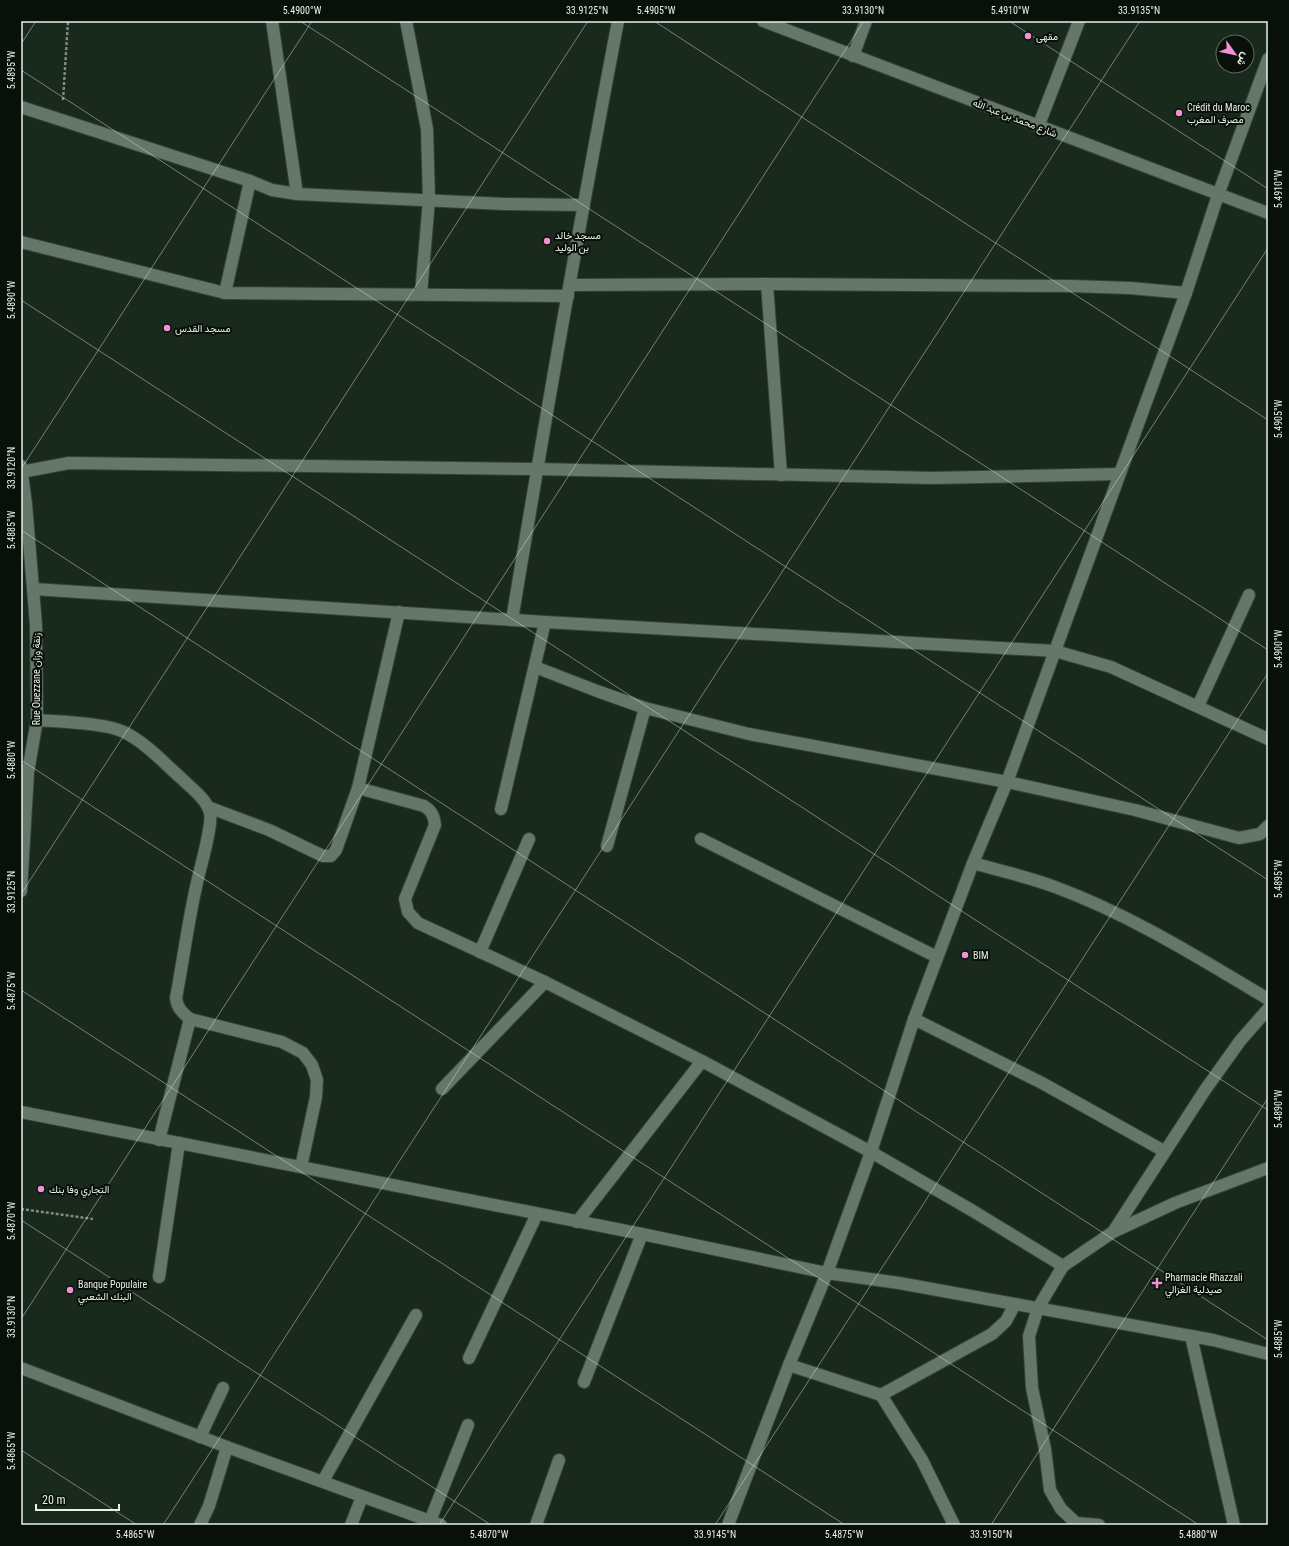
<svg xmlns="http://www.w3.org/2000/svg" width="1289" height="1546" font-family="'Roboto Condensed',Vazirmatn,sans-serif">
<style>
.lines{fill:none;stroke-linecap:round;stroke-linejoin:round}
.minor-casing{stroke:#364338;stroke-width:14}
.path{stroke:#7f8c81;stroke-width:2.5;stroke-dasharray:3 2;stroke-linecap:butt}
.minor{stroke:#647768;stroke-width:12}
.ticks{fill:none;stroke:#e5f0e7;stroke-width:1;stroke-opacity:0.45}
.poi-dot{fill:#f391d6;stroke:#09100a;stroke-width:1.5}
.labels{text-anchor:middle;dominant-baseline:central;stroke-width:4;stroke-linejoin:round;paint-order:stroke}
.poi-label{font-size:10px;fill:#e5f0e7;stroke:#09100a;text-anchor:start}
.street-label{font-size:10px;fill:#e5f0e7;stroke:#09100a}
.neatline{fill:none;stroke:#e5f0e7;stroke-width:1.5}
.ticks-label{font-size:10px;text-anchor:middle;fill:#e5f0e7}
</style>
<rect width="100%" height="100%" fill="#19291c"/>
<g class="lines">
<g class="minor-casing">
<g id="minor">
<polyline points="272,21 297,194"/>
<polyline points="406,21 427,129 429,200 421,294"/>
<polyline points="763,21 1268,213"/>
<polyline points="853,56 866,21"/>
<polyline points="21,107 250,181 272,190 297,194 504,204 584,205"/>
<polyline points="1038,127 1079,21"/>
<polyline points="21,242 225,293 568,296"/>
<polyline points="767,284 781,475"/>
<polyline points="570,285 767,284 1070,286 1130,288 1186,293"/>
<polyline points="225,293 250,181"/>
<polyline points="21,466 26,504 36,625 37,720 28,772 21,891"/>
<polyline points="21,472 69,463 537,469 933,478 1119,474"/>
<polyline points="33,589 545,622 1055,651 1111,667 1268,739"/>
<path d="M512,620C545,420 580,220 618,21"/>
<polyline points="535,667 597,691 645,708 749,734 1007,782 1135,810 1239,838 1260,834 1268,826"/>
<polyline points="1198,706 1249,595"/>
<path d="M37,720C61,722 105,723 124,732C146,743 163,762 181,778C191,788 207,799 210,813C213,825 199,872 196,887C188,923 183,961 176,998C177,1008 182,1012 190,1019"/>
<polyline points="358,788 399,612"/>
<path d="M208,807L269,830L323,856H331L336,850L358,788L424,806C432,811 434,816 435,825L405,899L408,912L418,923L545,982L702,1061L871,1152L973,1211L1063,1266"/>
<polyline points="501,809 545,622"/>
<polyline points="701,839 937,957"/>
<polyline points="607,846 645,708"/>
<path d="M973,863C1000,871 1029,877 1055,887C1131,915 1199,958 1268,999"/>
<polyline points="480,952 529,839"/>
<polyline points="914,1019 1042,1083 1164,1151"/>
<polyline points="442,1089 545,982"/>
<polyline points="21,1112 642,1234 827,1273 899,1283 1213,1340 1268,1354"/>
<polyline points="159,1140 190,1019 282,1042 303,1053 312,1065 317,1080 316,1097 301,1167"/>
<polyline points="577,1222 702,1061"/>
<polyline points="1113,1232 1205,1090 1240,1041 1268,1009"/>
<polyline points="159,1277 179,1143"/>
<polyline points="1191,1336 1234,1525"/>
<polyline points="469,1358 537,1214"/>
<polyline points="789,1365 881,1395 922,1460 954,1525"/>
<polyline points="21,1368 227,1447 441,1525"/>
<polyline points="584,1382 642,1234"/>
<polyline points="881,1395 992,1334 1006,1321 1015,1304"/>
<polyline points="200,1437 223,1388"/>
<polyline points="323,1481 416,1315"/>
<polyline points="430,1521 468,1425"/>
<polyline points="200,1525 209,1506 227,1447"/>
<polyline points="351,1525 362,1497"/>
<polyline points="536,1525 559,1460"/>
<polyline points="728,1525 789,1365 827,1273 871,1152 914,1019 973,863 1007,782 1055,651 1186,293 1218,195 1268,59"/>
<polyline points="1099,1525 1076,1523 1061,1509 1050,1490 1045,1449 1032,1388 1029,1336 1038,1308 1063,1266 1113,1232 1175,1203 1268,1168"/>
</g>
</g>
<g class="path">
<polyline points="63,100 68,21"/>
<polyline points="21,1209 93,1219"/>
</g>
<use href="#minor" class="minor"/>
</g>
<path class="ticks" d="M300,21L1268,650M654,21L1268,420M1009,21L1268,189M21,44L36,21M21,70L1268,880M21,300L1268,1110M21,469L312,21M21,530L1268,1340M21,760L1199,1525M21,894L588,21M21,990L845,1525M21,1220L491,1525M21,1319L864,21M21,1450L137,1525M163,1525L1140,21M439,1525L1268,248M715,1525L1268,673M991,1525L1268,1098M1267,1525L1268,1523"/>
<g class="poi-dot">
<circle cx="1028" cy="36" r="4"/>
<circle cx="1179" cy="113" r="4"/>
<circle cx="547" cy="241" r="4"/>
<circle cx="167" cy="328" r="4"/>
<circle cx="965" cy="955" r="4"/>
<circle cx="41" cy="1189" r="4"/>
<path d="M1155 1277h4v4h4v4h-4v4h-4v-4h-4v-4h4z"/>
<circle cx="70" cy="1290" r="4"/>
</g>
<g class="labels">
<g class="poi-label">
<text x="1036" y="36">مقهى</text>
<text x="1187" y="107">Crédit du Maroc<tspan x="1187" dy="12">مصرف المغرب</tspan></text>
<text x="555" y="235">مسجد خالد<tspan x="555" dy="12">بن الوليد</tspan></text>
<text x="175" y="328">مسجد القدس</text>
<text x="973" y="955">BIM</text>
<text x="49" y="1189">التجاري وفا بنك</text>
<text x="1165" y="1277">Pharmacie Rhazzali<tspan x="1165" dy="12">صيدلية الغزالي</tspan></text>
<text x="78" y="1284">Banque Populaire<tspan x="78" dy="12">البنك الشعبي</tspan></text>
</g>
<g class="street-label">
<text transform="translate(1015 118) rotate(21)">شارع محمد بن عبد الله</text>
<text transform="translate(36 679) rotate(-90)">Rue Ouezzane زنقة وزان</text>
</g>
</g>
<rect width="1289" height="1546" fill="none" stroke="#09100a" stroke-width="44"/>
<g transform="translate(1235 54) rotate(123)"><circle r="19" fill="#09100a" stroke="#616a62"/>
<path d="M0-3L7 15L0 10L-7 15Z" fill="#f391d6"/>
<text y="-6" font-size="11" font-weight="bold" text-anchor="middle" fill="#e5f0e7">ش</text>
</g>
<path d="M36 1504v6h83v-6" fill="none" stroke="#e5f0e7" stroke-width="2"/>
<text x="42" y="1504" font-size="12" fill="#e5f0e7" stroke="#09100a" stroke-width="3" paint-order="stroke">20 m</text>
<rect x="22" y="22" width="1245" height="1502" class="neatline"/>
<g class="ticks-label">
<text x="302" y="14">5.4900°W</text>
<text x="587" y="14">33.9125°N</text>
<text x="656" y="14">5.4905°W</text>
<text x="863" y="14">33.9130°N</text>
<text x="1010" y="14">5.4910°W</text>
<text x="1139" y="14">33.9135°N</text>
<text transform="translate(11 70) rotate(-90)" y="4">5.4895°W</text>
<text transform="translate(1278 189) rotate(-90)" y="4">5.4910°W</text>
<text transform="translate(11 300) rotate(-90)" y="4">5.4890°W</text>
<text transform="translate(1278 419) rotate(-90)" y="4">5.4905°W</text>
<text transform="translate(11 468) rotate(-90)" y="4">33.9120°N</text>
<text transform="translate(11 530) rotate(-90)" y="4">5.4885°W</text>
<text transform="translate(1278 649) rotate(-90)" y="4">5.4900°W</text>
<text transform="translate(11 760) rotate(-90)" y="4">5.4880°W</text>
<text transform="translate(1278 879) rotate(-90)" y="4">5.4895°W</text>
<text transform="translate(11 892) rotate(-90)" y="4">33.9125°N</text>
<text transform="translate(11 991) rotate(-90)" y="4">5.4875°W</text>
<text transform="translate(1278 1109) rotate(-90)" y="4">5.4890°W</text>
<text transform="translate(11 1221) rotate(-90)" y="4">5.4870°W</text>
<text transform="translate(11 1317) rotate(-90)" y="4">33.9130°N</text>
<text transform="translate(1278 1339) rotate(-90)" y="4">5.4885°W</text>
<text transform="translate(11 1451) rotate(-90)" y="4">5.4865°W</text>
<text x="135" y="1538">5.4865°W</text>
<text x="489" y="1538">5.4870°W</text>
<text x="715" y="1538">33.9145°N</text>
<text x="844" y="1538">5.4875°W</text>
<text x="991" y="1538">33.9150°N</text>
<text x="1198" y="1538">5.4880°W</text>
</g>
</svg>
